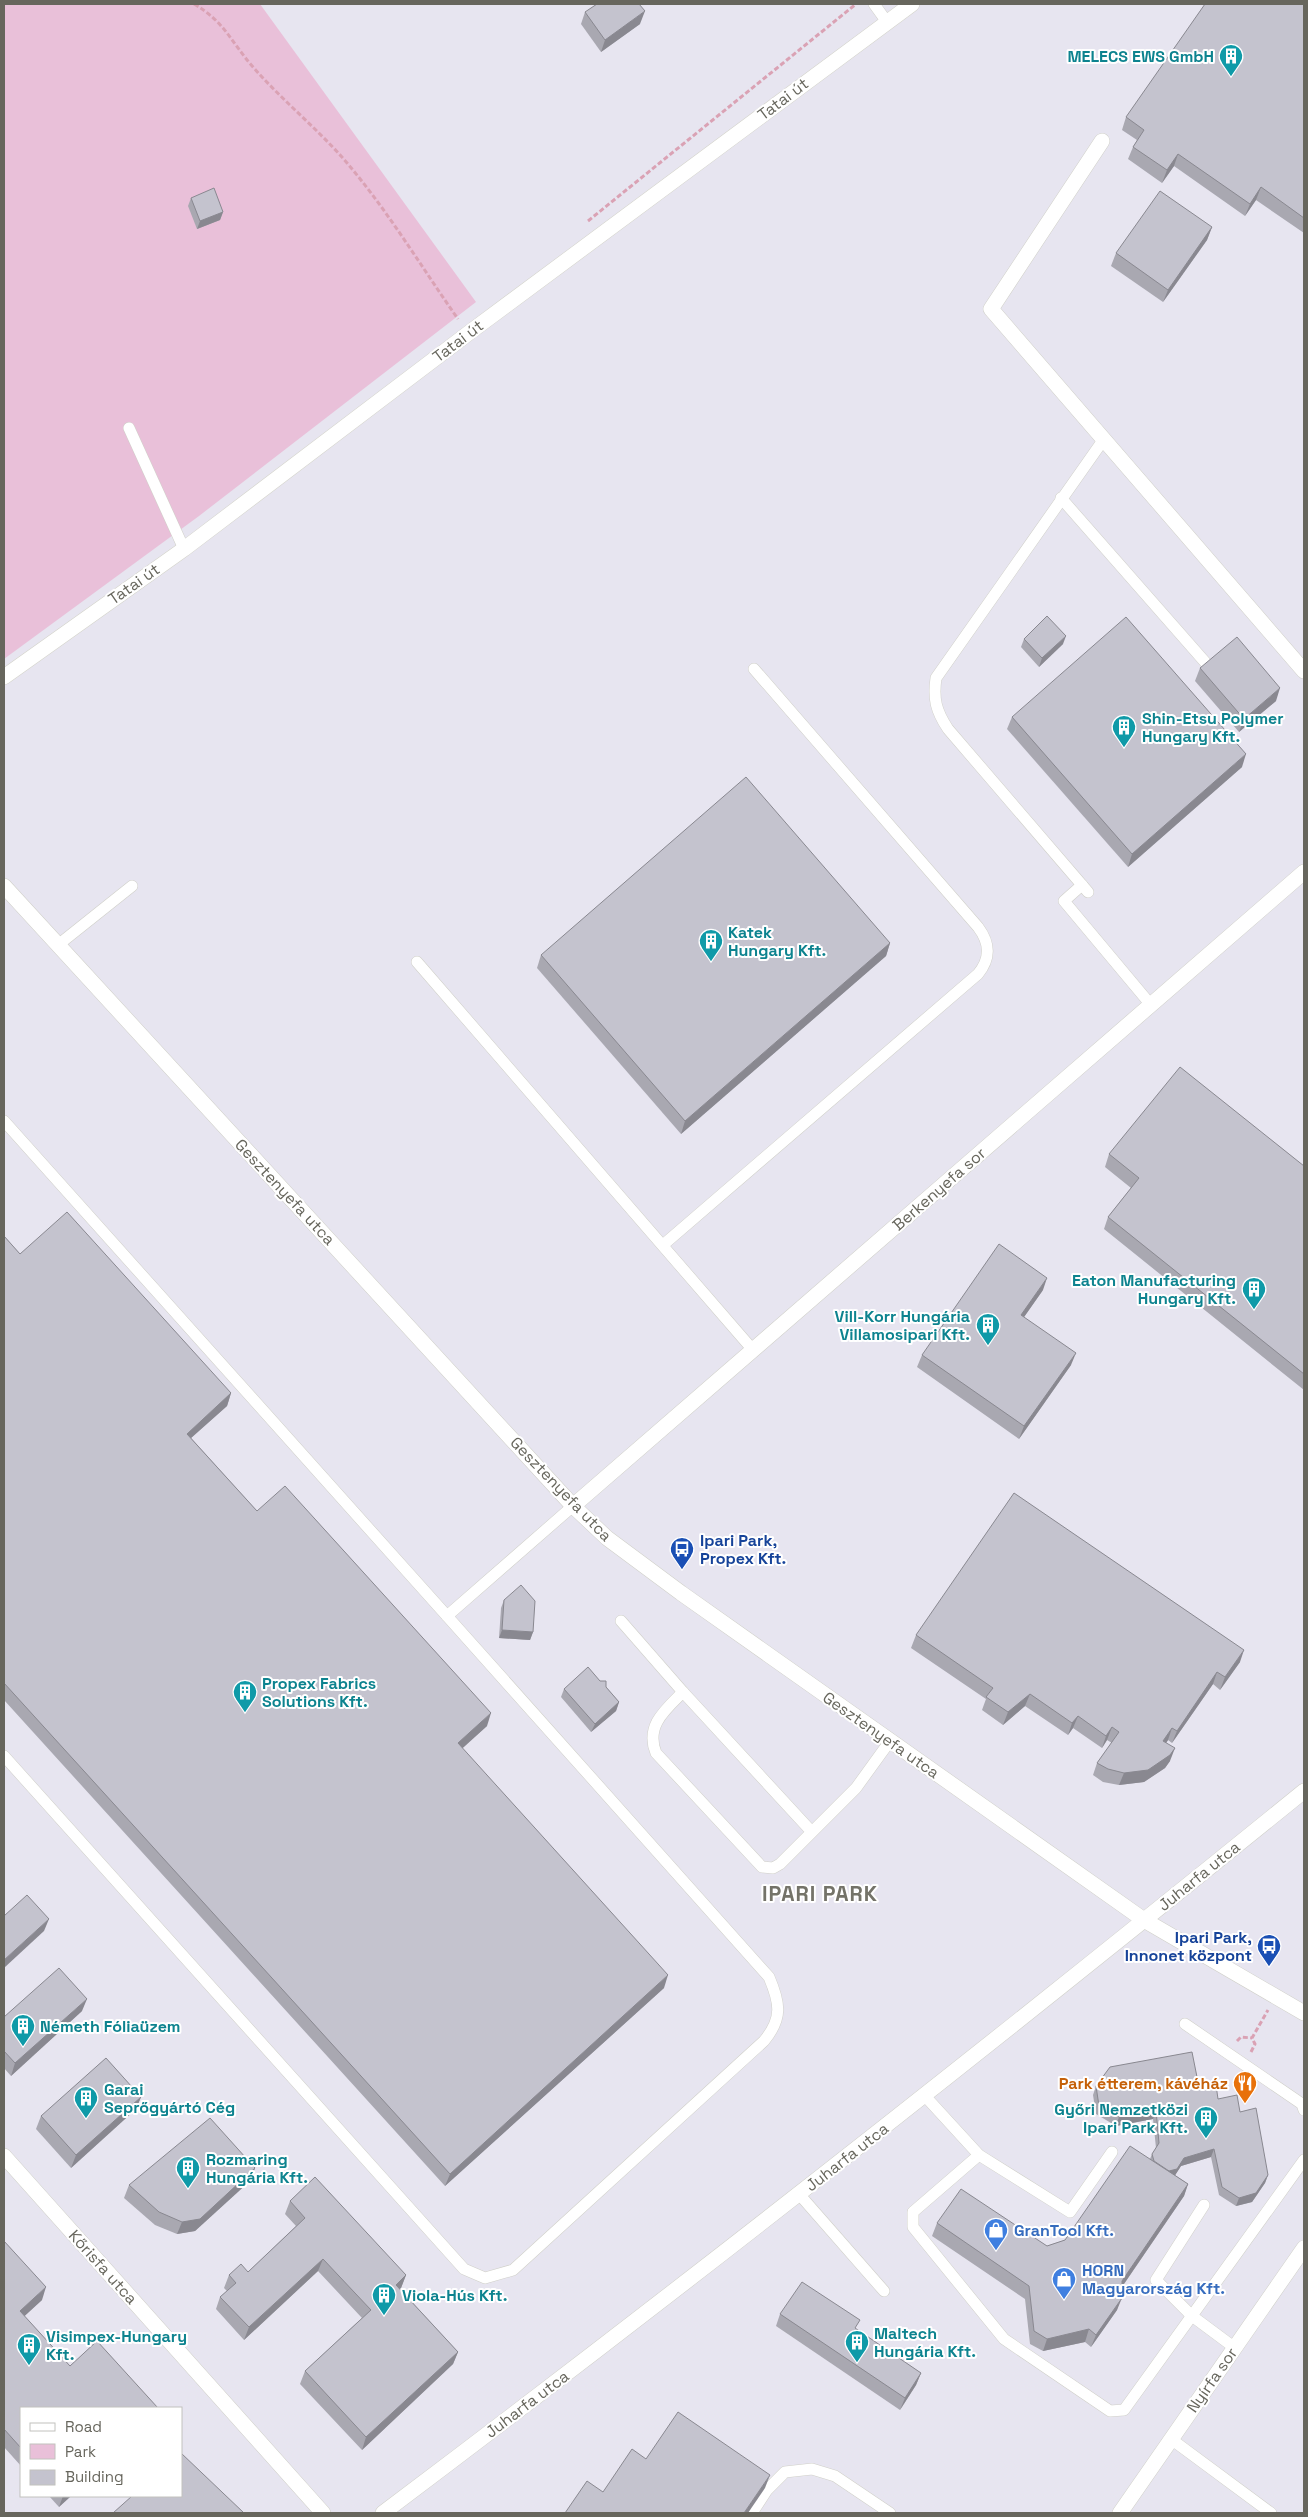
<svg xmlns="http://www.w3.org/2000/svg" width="1308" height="2517" font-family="'Space Grotesk',sans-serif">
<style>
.green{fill:#e9c0d9}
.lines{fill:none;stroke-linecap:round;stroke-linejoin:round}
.lane-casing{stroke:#d0d0c9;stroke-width:12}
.street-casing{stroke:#d0d0c9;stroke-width:16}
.secondary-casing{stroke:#d4d4cb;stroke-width:16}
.path{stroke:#daa2b4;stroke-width:3;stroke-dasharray:5 2.5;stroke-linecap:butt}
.lane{stroke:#fff;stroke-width:11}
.street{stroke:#fff;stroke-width:15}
.secondary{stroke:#fff;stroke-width:15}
.wall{fill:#a9a8b1}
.shaded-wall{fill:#898890}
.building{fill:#c4c3ce;stroke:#898890}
.labels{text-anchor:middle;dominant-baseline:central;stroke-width:4;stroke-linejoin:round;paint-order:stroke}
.culture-label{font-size:16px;font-weight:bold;fill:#0d838f;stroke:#fff;text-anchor:start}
.street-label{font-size:16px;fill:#67665d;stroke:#fff}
.transit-label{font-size:16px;font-weight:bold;fill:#164399;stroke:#fff;text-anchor:start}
.food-label{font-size:16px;font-weight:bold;fill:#c56008;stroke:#fff;text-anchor:end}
.shop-label{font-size:16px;font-weight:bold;fill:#366cbe;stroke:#fff;text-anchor:start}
.district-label{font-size:21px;font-weight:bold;letter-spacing:1px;fill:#747369;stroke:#fff}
</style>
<rect width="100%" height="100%" fill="#e7e5f0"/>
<polygon class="green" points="4,4 260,4 476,302 199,516 4,659"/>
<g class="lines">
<g class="lane-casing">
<g id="lane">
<polyline points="874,4 887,22"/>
<polyline points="129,428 184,549"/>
<polyline points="1061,498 1205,662"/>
<polyline points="1082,885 1064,901 1151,1005"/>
<path d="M1088,892L948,729C936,711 933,699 936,678L1104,439"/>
<polyline points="58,945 132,886"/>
<polyline points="417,962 753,1350"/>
<polyline points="4,1121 447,1616"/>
<path d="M663,1245L978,974C991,958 990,943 978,927L754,669"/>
<polyline points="621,1621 683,1692"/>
<path d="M4,1756L464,2269L485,2278L513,2270L764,2041C783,2018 780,2003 769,1977L447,1616L573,1506"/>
<path d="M811,1831L683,1692C665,1710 645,1726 656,1753L762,1867L773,1868L780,1864L856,1788L890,1741"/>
<polyline points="1185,2024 1302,2104 1304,2110"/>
<polyline points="925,2096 979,2155 1070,2212 1112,2152"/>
<polyline points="979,2155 913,2212 913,2227 1004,2339 1110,2411 1124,2410 1304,2160"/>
<polyline points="799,2194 884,2291"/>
<polyline points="1204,2205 1156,2280 1192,2316 1235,2348"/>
<polyline points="1171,2439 1271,2513"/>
<polyline points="752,2513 767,2490 785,2472 812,2469 835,2476 890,2513"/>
</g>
</g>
<g class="street-casing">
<g id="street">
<polyline points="1102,141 991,309 1304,671"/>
<polyline points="4,886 573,1506 607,1538 681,1593 1144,1920 1304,2013"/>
<polyline points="573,1506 1304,872"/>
<polyline points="4,2156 323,2513"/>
<path d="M383,2513C695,2278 1001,2037 1304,1791"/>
<polyline points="1120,2513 1304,2248"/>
</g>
</g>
<g class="secondary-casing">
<polyline id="secondary" points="4,677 184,549 470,332 912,4"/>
</g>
<g class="path">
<path d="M194,4C225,22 231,42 253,67C280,98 313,125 341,156C385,206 420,265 458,319"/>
<polyline points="588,221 856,4"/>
<polyline points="1237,2041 1241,2037 1252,2038"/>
<polyline points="1251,2052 1255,2044 1252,2038 1268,2010"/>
</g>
<use href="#lane" class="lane"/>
<use href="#street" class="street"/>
<use href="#secondary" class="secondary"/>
</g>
<g class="wall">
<polygon points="1304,4 1304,233 1256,200 1245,216 1174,166 1162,183 1128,159 1133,147 1137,140 1122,130 1126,117"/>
<polygon points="585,12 640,24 601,52 581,24"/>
<polygon points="191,198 223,212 220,220 197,229 188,206"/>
<polygon points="1212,227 1207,240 1163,302 1111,266 1116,253"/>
<polygon points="1024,639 1063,644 1039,667 1021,647"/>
<polygon points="1200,668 1276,701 1239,732 1195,681"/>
<polygon points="1012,717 1242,767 1128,867 1007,729"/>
<polygon points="890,943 886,956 681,1134 537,968 541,955"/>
<polygon points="1109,1154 1304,1166 1304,1390 1104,1229 1108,1217 1131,1188 1105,1167"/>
<polygon points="4,1236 20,1254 231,1393 227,1406 191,1438 257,1511 487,1726 462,1748 664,1988 445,2186 4,1700"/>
<polygon points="1043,1290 1024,1317 1071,1365 1019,1439 917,1367 922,1355"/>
<polygon points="504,1600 533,1632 530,1640 499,1638 501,1608"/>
<polygon points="916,1635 1240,1662 1220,1690 1213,1684 1172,1743 1168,1740 1166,1743 1170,1761 1165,1768 1144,1782 1119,1785 1103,1782 1093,1775 1097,1763 1112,1743 1107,1740 1102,1748 1073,1728 1068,1735 1025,1706 1003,1725 982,1710 986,1699 911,1648"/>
<polygon points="606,1687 619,1702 616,1711 591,1732 561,1697 564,1689"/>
<polygon points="82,2011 11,2076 4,2068 4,2017"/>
<polygon points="1096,2086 1199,2087 1218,2099 1240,2112 1268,2175 1265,2183 1252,2202 1236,2206 1219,2195 1211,2157 1181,2166 1175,2175 1188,2184 1184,2196 1122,2287 1117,2310 1091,2347 1085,2342 1043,2351 1030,2344 1025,2299 932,2236 937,2223 1047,2246 1065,2240 1150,2159 1152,2154 1156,2148 1153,2119 1116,2126 1096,2114 1093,2095"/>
<polygon points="141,2097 136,2109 71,2168 36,2129 41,2116"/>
<polygon points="255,2168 251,2180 195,2231 177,2234 155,2225 124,2198 129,2185"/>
<polygon points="290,2201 406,2275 401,2288 400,2289 458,2352 453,2364 362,2450 300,2384 305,2371 362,2318 318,2271 244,2340 216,2309 220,2297 227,2291 224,2288 229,2275 248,2272 296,2226 285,2214"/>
<polygon points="4,2241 42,2300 24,2316 70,2366 158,2408 21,2408 21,2466 4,2447"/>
<polygon points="780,2314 856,2329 921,2373 916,2385 900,2410 776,2326"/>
<polygon points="49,2496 71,2496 59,2507"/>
</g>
<g class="shaded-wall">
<polygon points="645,11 640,24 601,52 605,40"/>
<polygon points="1178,154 1174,166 1162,183 1167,170"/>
<polygon points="1261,187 1256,200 1245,216 1250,204"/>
<polygon points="223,212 220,220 197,229 200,221"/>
<polygon points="1212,227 1207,240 1163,302 1168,290"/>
<polygon points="1066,636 1063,644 1039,667 1042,658"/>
<polygon points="1280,688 1276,701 1239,732 1244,719"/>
<polygon points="1246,754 1242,767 1128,867 1132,854"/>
<polygon points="890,943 886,956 681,1134 685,1121"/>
<polygon points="1047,1278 1043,1290 1017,1327 1021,1315"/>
<polygon points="1076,1353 1071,1365 1019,1439 1024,1426"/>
<polygon points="231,1393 227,1406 182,1446 187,1434"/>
<polygon points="502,1630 533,1632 530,1640 499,1638"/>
<polygon points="1244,1650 1240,1662 1220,1690 1225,1677"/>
<polygon points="1217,1672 1213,1684 1172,1743 1177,1731"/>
<polygon points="1030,1694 1025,1706 1003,1725 1008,1712"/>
<polygon points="619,1702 616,1711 591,1732 595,1724"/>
<polygon points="491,1713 487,1726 454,1756 458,1743"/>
<polygon points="1078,1716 1073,1728 1068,1735 1072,1723"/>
<polygon points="1112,1727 1107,1740 1102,1748 1106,1736"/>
<polygon points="1172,1728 1168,1740 1159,1754 1163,1741"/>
<polygon points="1175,1748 1170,1761 1165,1768 1144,1782 1119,1785 1124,1773"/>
<polygon points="49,1919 44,1931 4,1968 4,1960"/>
<polygon points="668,1975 664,1988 445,2186 450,2174"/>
<polygon points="87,1999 82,2011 11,2076 15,2063"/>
<polygon points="141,2097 136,2109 71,2168 76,2155"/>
<polygon points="1156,2110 1153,2119 1116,2126 1119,2117"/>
<polygon points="1214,2149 1211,2157 1181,2166 1174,2177 1164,2173 1184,2158"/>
<polygon points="255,2168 251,2180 195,2231 177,2234 182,2222"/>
<polygon points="1268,2175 1265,2183 1252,2202 1236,2206 1239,2198"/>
<polygon points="1188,2184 1184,2196 1117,2294 1122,2281"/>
<polygon points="323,2259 318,2271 244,2340 249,2327"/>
<polygon points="406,2275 401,2288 391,2297 396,2285"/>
<polygon points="46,2287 42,2300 16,2324 20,2311"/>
<polygon points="1122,2298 1117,2310 1091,2347 1096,2335"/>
<polygon points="1089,2329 1085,2342 1043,2351 1047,2339"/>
<polygon points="458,2352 453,2364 362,2450 366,2437"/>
<polygon points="921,2373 916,2385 900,2410 905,2398"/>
<polygon points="770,2475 765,2488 748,2513 744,2513"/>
<polygon points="63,2496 71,2496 59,2507"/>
</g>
<g class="building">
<polygon points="597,4 639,4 645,11 605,40 585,12"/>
<polygon points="1205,4 1304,4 1304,218 1261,187 1250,204 1178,154 1167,170 1133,147 1144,130 1126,117"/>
<polygon points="214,188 223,212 200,221 191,198"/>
<polygon points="1160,191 1212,227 1168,290 1116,253"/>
<polygon points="1047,616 1066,636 1042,658 1024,639"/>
<polygon points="1126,617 1246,754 1132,854 1012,717"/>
<polygon points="1237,637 1280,688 1244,719 1200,668"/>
<polygon points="746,777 890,943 685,1121 541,955"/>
<polygon points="1180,1067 1304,1166 1304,1374 1108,1217 1139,1178 1109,1154"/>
<polygon points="67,1212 231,1393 187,1434 257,1511 285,1486 491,1713 458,1743 668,1975 450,2174 4,1683 4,1236 20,1254"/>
<polygon points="999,1244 1047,1278 1021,1315 1076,1353 1024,1426 922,1355"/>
<polygon points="1014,1493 1244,1650 1225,1677 1217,1672 1177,1731 1172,1728 1163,1741 1175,1748 1170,1755 1148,1770 1124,1773 1108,1769 1097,1763 1119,1732 1112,1727 1106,1736 1078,1716 1072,1723 1030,1694 1008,1712 986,1697 993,1688 916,1635"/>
<polygon points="521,1585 535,1601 533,1632 502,1630 504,1600"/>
<polygon points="588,1667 600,1681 606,1681 606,1687 619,1702 595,1724 564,1689"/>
<polygon points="27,1895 49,1919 4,1960 4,1916"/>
<polygon points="59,1968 87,1999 15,2063 4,2051 4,2017"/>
<polygon points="1192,2052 1199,2087 1216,2085 1218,2099 1237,2095 1240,2112 1256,2108 1268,2175 1256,2193 1239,2198 1222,2187 1214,2149 1184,2158 1177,2169 1169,2171 1154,2161 1152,2154 1159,2143 1156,2110 1119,2117 1099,2106 1096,2086 1110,2067"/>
<polygon points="106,2058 141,2097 76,2155 41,2116"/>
<polygon points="210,2118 255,2168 200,2219 182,2222 159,2212 129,2185"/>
<polygon points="1130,2146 1188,2184 1122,2281 1122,2298 1096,2335 1089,2329 1047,2339 1034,2331 1029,2286 937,2223 961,2189 1047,2246 1065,2240"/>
<polygon points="315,2177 406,2275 396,2285 458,2352 366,2437 305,2371 371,2310 323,2259 249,2327 220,2297 236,2283 229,2275 241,2264 248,2272 305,2218 290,2201"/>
<polygon points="4,2241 46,2287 20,2311 70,2366 97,2341 158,2408 21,2408 21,2448 4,2429"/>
<polygon points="802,2282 860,2320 855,2328 921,2373 905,2398 780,2314"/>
<polygon points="678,2412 770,2475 744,2513 565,2513 587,2481 603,2492 632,2449 646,2459"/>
<polygon points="181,2453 244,2513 113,2513 132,2496 181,2496"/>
</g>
<defs>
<g id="building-pin" transform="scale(1.25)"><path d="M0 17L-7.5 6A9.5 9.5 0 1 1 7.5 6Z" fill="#0f9aa8" stroke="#fff"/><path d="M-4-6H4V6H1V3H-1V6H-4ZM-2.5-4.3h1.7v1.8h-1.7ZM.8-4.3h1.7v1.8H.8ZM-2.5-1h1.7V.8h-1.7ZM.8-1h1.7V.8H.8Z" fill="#fff"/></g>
<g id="bus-pin" transform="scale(1.25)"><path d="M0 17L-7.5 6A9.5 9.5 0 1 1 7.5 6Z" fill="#1a4fb4" stroke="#fff"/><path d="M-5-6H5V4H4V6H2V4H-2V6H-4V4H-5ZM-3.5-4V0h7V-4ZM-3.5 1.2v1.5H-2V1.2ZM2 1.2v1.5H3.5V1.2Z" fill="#fff"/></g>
<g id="restaurant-pin" transform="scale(1.25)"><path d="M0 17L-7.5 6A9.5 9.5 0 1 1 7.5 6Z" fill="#e8710a" stroke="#fff"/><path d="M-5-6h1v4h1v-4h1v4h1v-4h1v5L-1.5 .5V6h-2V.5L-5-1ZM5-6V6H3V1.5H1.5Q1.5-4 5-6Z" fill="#fff"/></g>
<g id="shop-pin" transform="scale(1.25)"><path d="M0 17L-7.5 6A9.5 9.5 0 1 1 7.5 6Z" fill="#3f7fe0" stroke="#fff"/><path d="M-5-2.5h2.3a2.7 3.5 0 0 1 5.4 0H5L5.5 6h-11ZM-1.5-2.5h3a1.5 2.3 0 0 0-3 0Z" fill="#fff"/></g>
</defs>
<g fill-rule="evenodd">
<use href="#building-pin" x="1231" y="56"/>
<use href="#building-pin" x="1124" y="727"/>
<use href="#building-pin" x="711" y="941"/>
<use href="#building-pin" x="1254" y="1289"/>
<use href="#building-pin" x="988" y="1325"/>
<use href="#bus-pin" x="682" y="1549"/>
<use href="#building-pin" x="245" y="1692"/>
<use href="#bus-pin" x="1269" y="1946"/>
<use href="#building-pin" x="23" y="2026"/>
<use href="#restaurant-pin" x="1245" y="2083"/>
<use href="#building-pin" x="86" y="2098"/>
<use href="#building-pin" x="1206" y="2118"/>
<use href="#building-pin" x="188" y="2168"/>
<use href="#shop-pin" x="996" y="2230"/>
<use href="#shop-pin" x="1064" y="2279"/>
<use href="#building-pin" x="384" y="2295"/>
<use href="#building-pin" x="857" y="2342"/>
<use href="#building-pin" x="29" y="2345"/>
</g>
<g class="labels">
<g class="culture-label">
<text x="1214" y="56" text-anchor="end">MELECS EWS GmbH</text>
<text x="1142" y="718">Shin-Etsu Polymer<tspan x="1142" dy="18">Hungary Kft.</tspan></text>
<text x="728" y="932">Katek<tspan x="728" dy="18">Hungary Kft.</tspan></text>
<text x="1236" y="1280" text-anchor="end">Eaton Manufacturing<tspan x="1236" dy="18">Hungary Kft.</tspan></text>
<text x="970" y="1316" text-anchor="end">Vill-Korr Hungária<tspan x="970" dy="18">Villamosipari Kft.</tspan></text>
<text x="262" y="1683">Propex Fabrics<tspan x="262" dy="18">Solutions Kft.</tspan></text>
<text x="40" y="2026">Németh Fóliaüzem</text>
<text x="104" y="2089">Garai<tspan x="104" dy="18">Seprőgyártó Cég</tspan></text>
<text x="1188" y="2109" text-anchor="end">Győri Nemzetközi<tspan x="1188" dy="18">Ipari Park Kft.</tspan></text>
<text x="206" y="2159">Rozmaring<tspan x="206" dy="18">Hungária Kft.</tspan></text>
<text x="402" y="2295">Viola-Hús Kft.</text>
<text x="874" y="2333">Maltech<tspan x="874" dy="18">Hungária Kft.</tspan></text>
<text x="46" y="2336">Visimpex-Hungary<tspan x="46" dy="18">Kft.</tspan></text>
</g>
<g class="street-label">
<text transform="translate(783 99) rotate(-37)">Tatai út</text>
<text transform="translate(458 341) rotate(-37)">Tatai út</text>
<text transform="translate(134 584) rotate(-35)">Tatai út</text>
<text transform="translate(939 1189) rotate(-41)">Berkenyefa sor</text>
<text transform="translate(285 1192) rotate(47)">Gesztenyefa utca</text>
<text transform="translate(561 1489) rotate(46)">Gesztenyefa utca</text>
<text transform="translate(881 1735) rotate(35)">Gesztenyefa utca</text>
<text transform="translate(1199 1876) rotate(-39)">Juharfa utca</text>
<text transform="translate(847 2157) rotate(-38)">Juharfa utca</text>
<text transform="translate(103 2267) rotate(48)">Kőrisfa utca</text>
<text transform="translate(1212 2380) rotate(-55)">Nyírfa sor</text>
<text transform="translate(527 2404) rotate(-37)">Juharfa utca</text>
</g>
<g class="transit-label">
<text x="700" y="1540">Ipari Park,<tspan x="700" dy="18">Propex Kft.</tspan></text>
<text x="1252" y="1937" text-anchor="end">Ipari Park,<tspan x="1252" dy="18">Innonet központ</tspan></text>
</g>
<g class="food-label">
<text x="1228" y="2083">Park étterem, kávéház</text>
</g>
<g class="shop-label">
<text x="1014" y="2230">GranTool Kft.</text>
<text x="1082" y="2270">HORN<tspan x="1082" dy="18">Magyarország Kft.</tspan></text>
</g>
<g class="district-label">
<text x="820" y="1893">IPARI PARK</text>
</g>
</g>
<rect width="1308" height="2517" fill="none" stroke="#67665d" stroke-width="10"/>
<rect x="20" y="2407" width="162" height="90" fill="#ffffff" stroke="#c2c2be"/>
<rect x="30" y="2423" width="25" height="8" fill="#ffffff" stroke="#c2c2be"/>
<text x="65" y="2432" font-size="15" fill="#67665d">Road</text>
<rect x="30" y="2444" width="25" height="15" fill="#e9c0d9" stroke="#c2c2be"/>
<text x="65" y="2457" font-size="15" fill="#67665d">Park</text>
<rect x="30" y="2470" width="25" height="15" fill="#c4c3ce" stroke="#c2c2be"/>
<text x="65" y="2482" font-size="15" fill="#67665d">Building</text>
</svg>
